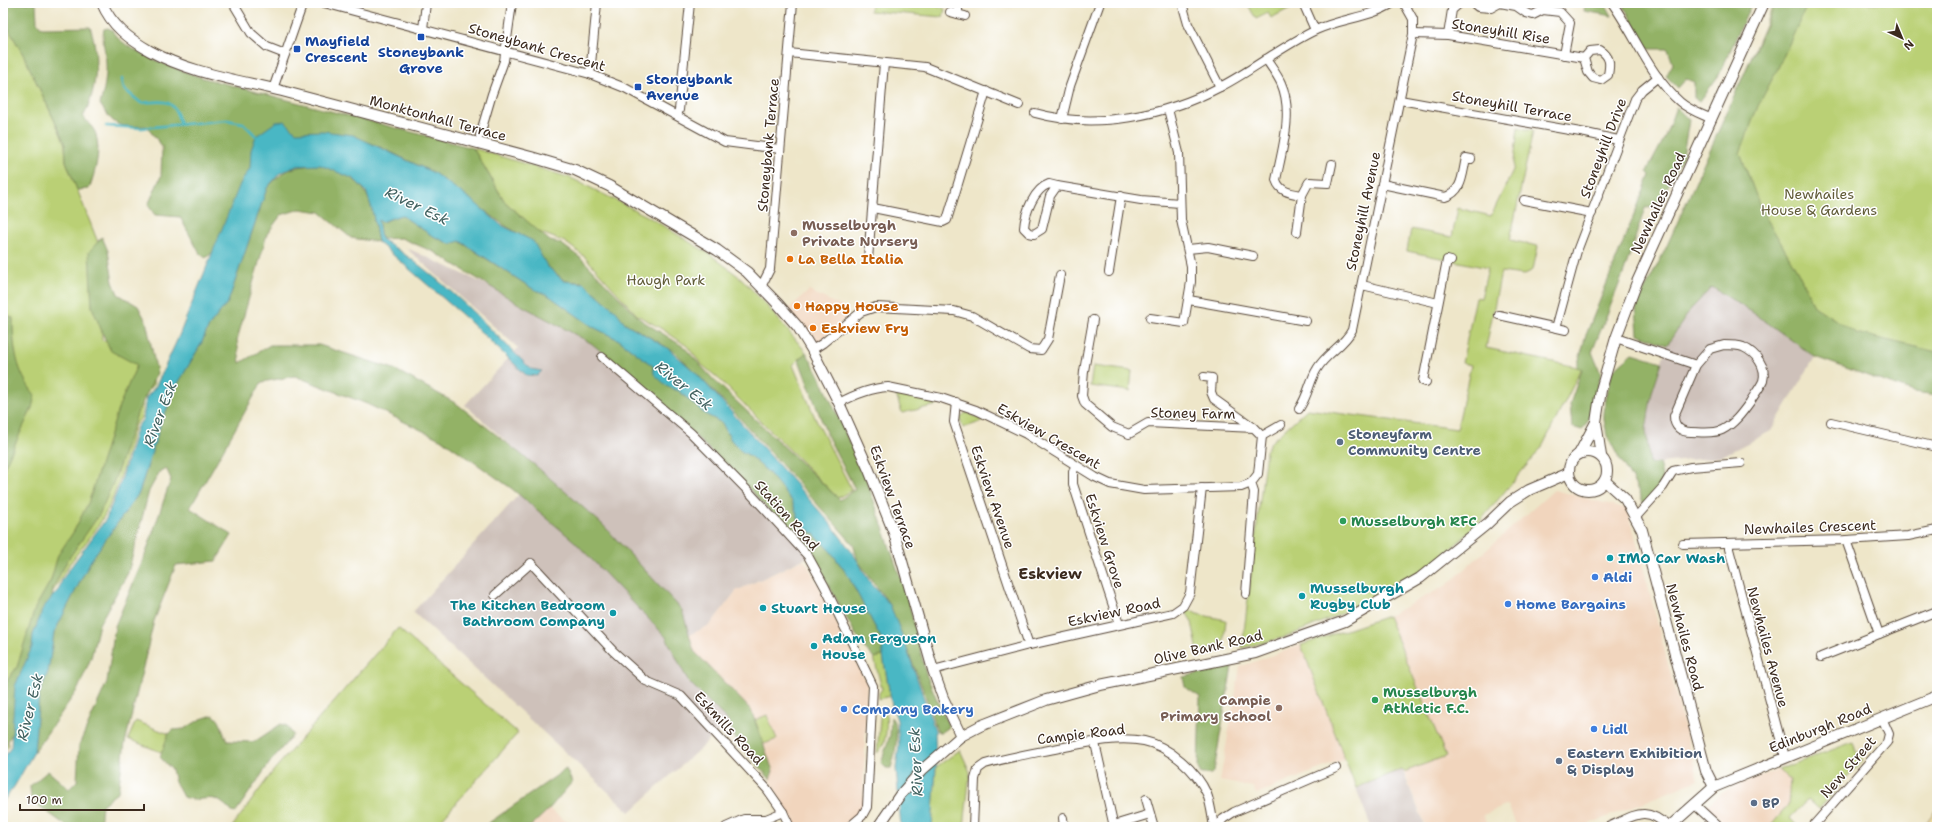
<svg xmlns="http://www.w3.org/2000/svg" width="1940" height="830" font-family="'Shantell Sans',sans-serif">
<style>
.built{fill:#f1d5bd}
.industrial{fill:#cec1ba}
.green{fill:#bad075;stroke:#7a7d4a}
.forest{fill:#93b266;stroke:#676e42}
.sand{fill:#eeda9e;stroke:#94825e}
.water{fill:#49b7c4;stroke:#427071}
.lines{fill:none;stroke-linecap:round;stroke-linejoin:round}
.stream{stroke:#49b7c4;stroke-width:2.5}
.minor-casing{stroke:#564638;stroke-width:10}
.major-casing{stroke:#564638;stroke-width:12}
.minor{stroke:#fff;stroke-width:8}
.major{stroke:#fff;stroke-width:10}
.transit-dot{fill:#1a4fb4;stroke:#fff;stroke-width:1.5}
.education-dot{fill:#8d6e63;stroke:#fff;stroke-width:1.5}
.food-dot{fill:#e8710a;stroke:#fff;stroke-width:1.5}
.service-dot{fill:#5c6f8a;stroke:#fff;stroke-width:1.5}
.leisure-dot{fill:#2e9e5b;stroke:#fff;stroke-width:1.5}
.culture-dot{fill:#0f9aa8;stroke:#fff;stroke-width:1.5}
.shop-dot{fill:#3f7fe0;stroke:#fff;stroke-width:1.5}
.labels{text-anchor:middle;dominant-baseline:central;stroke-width:3;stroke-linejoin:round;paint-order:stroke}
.street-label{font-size:14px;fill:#3b2a1e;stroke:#fff}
.transit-label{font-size:14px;font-weight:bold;fill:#164399;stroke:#fff;text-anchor:start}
.park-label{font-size:14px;fill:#615c38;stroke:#fff}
.education-label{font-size:14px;font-weight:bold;fill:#785e54;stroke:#fff;text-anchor:start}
.food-label{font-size:14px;font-weight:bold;fill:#c56008;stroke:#fff;text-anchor:start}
.service-label{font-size:14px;font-weight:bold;fill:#4e5e75;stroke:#fff;text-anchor:start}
.leisure-label{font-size:14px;font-weight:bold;fill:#27864d;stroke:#fff;text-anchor:start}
.culture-label{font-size:14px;font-weight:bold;fill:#0d838f;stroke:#fff;text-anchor:start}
.shop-label{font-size:14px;font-weight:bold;fill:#366cbe;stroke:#fff;text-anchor:start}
.water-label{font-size:15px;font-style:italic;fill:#416260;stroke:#fff}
.neighbourhood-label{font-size:15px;font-weight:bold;fill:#3b2a1e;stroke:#fff}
</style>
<rect width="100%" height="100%" fill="#fff"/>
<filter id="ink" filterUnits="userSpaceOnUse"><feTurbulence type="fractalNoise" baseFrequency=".025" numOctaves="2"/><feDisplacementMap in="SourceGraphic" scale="8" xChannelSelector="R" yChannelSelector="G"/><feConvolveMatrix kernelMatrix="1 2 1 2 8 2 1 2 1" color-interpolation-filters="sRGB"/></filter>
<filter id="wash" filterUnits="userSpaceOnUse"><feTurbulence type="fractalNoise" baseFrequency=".012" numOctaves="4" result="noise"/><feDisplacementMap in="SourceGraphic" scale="16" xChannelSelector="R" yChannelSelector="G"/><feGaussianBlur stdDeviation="0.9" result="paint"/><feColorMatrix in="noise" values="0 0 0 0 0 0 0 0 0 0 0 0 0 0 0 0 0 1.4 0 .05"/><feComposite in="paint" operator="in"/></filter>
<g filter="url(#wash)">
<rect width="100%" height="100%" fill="#eee6c9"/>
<g class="built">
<polygon points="809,291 843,307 846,310 847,317 825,337 813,344 788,309"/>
<polygon points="1554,490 1628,509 1698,780 1582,827 1517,827 1508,805 1483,815 1488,827 1426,827 1404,772 1446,756 1388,616 1447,585"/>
<polygon points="803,560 808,565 867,684 863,805 860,811 841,827 793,827 770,779 773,771 751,710 694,651 689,635 710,625 736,591"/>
<polygon points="1301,645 1345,759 1256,794 1253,787 1220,781 1240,667"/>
<polygon points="1778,770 1790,780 1788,805 1770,827 1729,827 1707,806 1719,795 1739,784"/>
<polygon points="549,809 574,827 530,827"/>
</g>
<g class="industrial">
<polygon points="405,247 489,286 591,343 632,376 735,474 812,555 736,591 710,625 689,635 665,604 736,716 630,812 413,612 540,471 465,405 518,348"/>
<polygon points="1712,287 1758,316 1815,357 1771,431 1720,457 1650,464 1646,430 1652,392 1667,345 1691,309"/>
<polygon points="1402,769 1424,823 1416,827 1371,827 1356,788"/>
</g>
<g class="green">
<polygon points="873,3 933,3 945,9 943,17 870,11 871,5"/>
<polygon points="1247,3 1293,3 1294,6 1271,18 1268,13 1256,19"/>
<polygon points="1774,3 1937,3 1937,360 1820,332 1664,264"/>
<path d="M3,18L24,56L59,130L65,144L66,161L99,245L102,340L132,352L152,378L154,384L143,397L141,418L135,425C126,456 119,490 103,518C94,534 80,549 69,565C62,575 58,586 50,595L10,725L8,746L3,754Z"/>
<polygon points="1518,127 1533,131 1510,240 1538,246 1533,270 1523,275 1501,272 1486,348 1582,368 1542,447 1476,526 1436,562 1389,592 1334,617 1286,637 1242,648 1266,451 1270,443 1307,409 1457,429 1471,365 1462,363 1476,297 1481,298 1488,268 1407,251 1411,229 1452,237 1458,208 1491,216 1513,170"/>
<polygon points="473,148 571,178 647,216 711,255 742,279 769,308 806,352 793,365 816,420 852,490 838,498 719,379 701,364 687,346 662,329 637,315 585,257 565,242 539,232 505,202"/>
<polygon points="1093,366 1132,371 1130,391 1090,386"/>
<polygon points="896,395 933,402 938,405 902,413"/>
<polygon points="965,413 969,413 983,421 963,428 960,418"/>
<polygon points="1188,609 1197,614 1226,620 1223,646 1198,652 1192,622 1186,612"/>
<polygon points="1388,616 1446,756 1404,772 1402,769 1356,788 1301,645"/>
<polygon points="398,628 518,733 435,827 232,827 274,770"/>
<polygon points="883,656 890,696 879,699 879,693 882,689 874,658"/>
<path d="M881,708L886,711C887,724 888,744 877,753Z"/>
<polygon points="767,715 777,739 764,744 755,720"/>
<polygon points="136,721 174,736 166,754 128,739"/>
<polygon points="1853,742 1856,752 1863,760 1819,809 1808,799 1790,818 1798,827 1770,827 1788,805 1790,780 1778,770"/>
<polygon points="960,750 970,772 964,827 932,827 936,767"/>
</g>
<g class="forest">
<path d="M3,3H36L37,22L42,28L90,27C100,54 97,92 83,117C87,122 95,129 96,135C101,152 95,173 89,189L77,190L66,161L65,144L59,130L24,56L5,23L3,18Z"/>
<polygon points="1585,3 1605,3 1612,16 1584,11"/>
<polygon points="1622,3 1752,3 1719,75 1700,101 1694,98 1694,82 1686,79 1678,88 1666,76 1673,64 1668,49 1648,49"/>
<polygon points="1776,3 1808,3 1778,68 1758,106 1740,153 1761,209 1798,272 1814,306 1856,333 1937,352 1937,395 1913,392 1815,357 1758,316 1712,287 1691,309 1667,345 1638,334 1636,307 1665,250"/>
<path d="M108,28L112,30C120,50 182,71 203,78L473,148L505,202L550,241L560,243L582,259L641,320L684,347L712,378L840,500L855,489L827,435L799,360L806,352L821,379L867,481L908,600L926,674L949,727L941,733L937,731L925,695L890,605L858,561L853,544L735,413L675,352L622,321L583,282L565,281L546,265L533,242L504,225L434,173L376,145L298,139L223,243L206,258L200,254L180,217L155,215L148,205L161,176L162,146L146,126C118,127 115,127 100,104C104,90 107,77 106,63C106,51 101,41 104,29Z"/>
<polygon points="1676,107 1689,120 1683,155 1658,207 1645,208 1624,272 1592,352 1601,374 1590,417 1582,430 1572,427 1570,404 1582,369 1577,367 1586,335 1650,175 1647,172 1648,169 1665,137"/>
<path d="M320,165C330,170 345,173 354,180C374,194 373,220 378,242L351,238L320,212L300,209L281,215L267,234L237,340L240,363L270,345H319L394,369L457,404L536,466L602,524L682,610L694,651L751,710L773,771L770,779L737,742L729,722L688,681L666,637L574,541L511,488L444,441L367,404L295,376L262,382L190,508L232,535L216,561L176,565L154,621L125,743L118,792L102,805L100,827H68L31,800L30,786L48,771L69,789L77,781L79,745L107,682L115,626L146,553L171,479L166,468L160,471L149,491L128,573L99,624L91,658L78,689L34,752L39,695L48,672L54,633L91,560L139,493L161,423L176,387L201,344L209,326L228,302L267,188C286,168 293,166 320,165Z"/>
<polygon points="401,215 431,235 450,244 459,241 533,289 548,295 593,327 619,340 653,366 668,387 679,391 705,414 722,423 731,440 741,451 750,456 769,473 792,501 801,525 814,534 831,552 847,574 882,640 883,656 874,658 861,644 812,555 735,474 632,376 591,343 517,303 434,252 401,238 381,239 378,220 382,222"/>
<polygon points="102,237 108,251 113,282 118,294 138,306 146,321 157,373 138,411 114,481 99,515 67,561 53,588 52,599 23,713 3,750 3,686 17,667 35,608 51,580 58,555 74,531 89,501 119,406 137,365 111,351 105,339 92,307 89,252"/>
<path d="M7,315L13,318C13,347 16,372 35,395L32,408L3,470V366L8,351L6,322Z"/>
<path d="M1633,353L1662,362L1652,392L1646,430L1650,464L1659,463L1664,484L1644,505C1635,476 1607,449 1604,419C1603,408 1610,383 1612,371Z"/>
<polygon points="1232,666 1214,771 1211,774 1201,774 1198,768 1200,697 1185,687 1183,677"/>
<path d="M213,715C223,721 221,732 228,741L254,742L281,724L287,726L293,735L271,761L235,813L232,812C211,788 206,805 183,797L175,782L172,770L160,757L168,735L173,730L184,729L201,719Z"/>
<path d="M891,717C901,728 895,755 891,768H886L881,763L890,735Z"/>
<polygon points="566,769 572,782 549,809 530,827 483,827"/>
</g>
<polygon class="sand" points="1937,808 1937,827 1923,827"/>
<path class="water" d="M285,121L296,132L323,131L353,135L434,173L473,201L501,225L533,241L547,266L564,281L584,283L616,311L625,323L669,349L695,372L728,408L831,524L854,555L870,582L890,605L902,635L935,730L936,767L932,827H901L896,768L899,745L897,720L892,706L883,656L882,640L847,574L831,552L814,534L801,525L792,501L769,473L750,456L741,451L731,440L722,423L705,414L679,391L668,387L654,374L653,366L619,340L593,327L548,295L533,289L460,241L450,244L431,235L401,215L381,222L378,220L381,239C438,273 484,323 531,369L542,371L537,376L526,375L466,318L378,242L372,209L366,191L354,179L320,165L297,166L280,173L267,188L228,302L209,326L201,344L176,387L161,423L139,493L91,560L54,633L48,672L39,695L34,752L14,787L3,801V759L11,747L15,686L32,647L33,635L43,608L59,589L62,580L70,568L106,519L120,484L137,427L143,419L146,398L156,386L178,338L240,184L250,168L251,150L256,136L276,122Z"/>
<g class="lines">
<g class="stream">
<path d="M122,79L124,89L141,103C165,101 174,97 180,124"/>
<polyline points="106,126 142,128 227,120 243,123 256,136"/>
</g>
</g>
</g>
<g filter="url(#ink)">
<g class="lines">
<g class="minor-casing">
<g id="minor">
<polyline points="233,3 251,33 267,47 285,54"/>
<polyline points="324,3 590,74 625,88 725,142 780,149"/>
<polyline points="1182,3 1188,24 1220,87"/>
<polyline points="1303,3 1315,30"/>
<polyline points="1473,3 1478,7 1491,8 1500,3 1516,6 1526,13 1533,15 1543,10 1560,12 1570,23 1564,55"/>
<path d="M1612,3C1635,35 1650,76 1680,102C1689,110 1701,114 1712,119"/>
<polyline points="950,12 965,16"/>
<polyline points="958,14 958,3"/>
<polyline points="423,29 426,3"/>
<polyline points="1413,34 1448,35 1584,58"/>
<polyline points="1448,35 1452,10 1460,3"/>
<path d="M1600,50C1611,57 1610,64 1608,75L1601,80L1593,78L1588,72L1584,58L1590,51Z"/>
<polyline points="789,53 925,67 1019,105"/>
<path d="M1266,59C1271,67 1277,74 1281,83C1294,112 1282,150 1276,180C1280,192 1290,193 1302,195"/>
<polyline points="590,74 597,3"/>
<polyline points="273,89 303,3"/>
<polyline points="1400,100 1586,133 1618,140"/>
<path d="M1035,113C1095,130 1165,116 1220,87C1253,70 1282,46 1316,30C1341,18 1370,18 1393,3"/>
<polyline points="677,115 679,110 690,3"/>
<polyline points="1062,119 1070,86 1100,3"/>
<polyline points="480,135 492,94 504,61 512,3"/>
<path d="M1049,184L1057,186L1050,196L1042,229L1034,234L1029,233L1024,228C1025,213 1034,189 1049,184Z"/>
<path d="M1382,184L1445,197C1463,191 1462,175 1466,158L1471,159"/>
<polyline points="1057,186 1141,200 1180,203"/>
<polyline points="1524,200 1592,213"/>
<polyline points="873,208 943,222 947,220 986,91"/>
<polyline points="1297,232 1302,195 1309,182 1328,183 1332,164"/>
<polyline points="1188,249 1208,247 1253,256"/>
<polyline points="868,259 884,63"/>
<polyline points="1109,272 1121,196"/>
<polyline points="1362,285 1438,303"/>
<polyline points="761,287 770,269 793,3"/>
<polyline points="1189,300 1306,321"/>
<polyline points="1499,315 1566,330"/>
<polyline points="1150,318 1184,323 1191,282 1191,266 1181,220 1179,153 1168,109"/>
<polyline points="1093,320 1084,371 1082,396 1085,404 1112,427 1129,434 1148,423 1254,428 1262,436"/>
<polyline points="1556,328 1577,251 1635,99 1642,90 1658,77"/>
<polyline points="1616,338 1696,365"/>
<path d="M1724,345C1730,345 1738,345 1743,347C1756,353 1767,367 1763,381C1760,388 1754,395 1750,402C1742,413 1734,424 1722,430C1714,434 1700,432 1691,432C1681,432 1674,427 1674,416L1696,365L1710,349Z"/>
<polyline points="812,350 823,343 861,312 876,307 954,311 972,316 1029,349 1041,350 1048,339 1060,275"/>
<polyline points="602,357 691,433 749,492 808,556 825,587 873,686 867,807 862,816 849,827"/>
<polyline points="1204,377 1212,378 1211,392 1214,399 1253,427"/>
<polyline points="1426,382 1423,381 1447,260 1451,261"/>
<polyline points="956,402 954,422 1029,645"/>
<path d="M839,403C854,395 871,388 888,387L941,398L976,410L1026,434L1095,477L1110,484L1144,490L1241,487L1251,483"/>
<path d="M1299,409C1309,394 1309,382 1317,369C1326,353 1344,346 1352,330L1413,34V19L1404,3"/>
<polyline points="1831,422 1937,447"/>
<polyline points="1262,436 1281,425"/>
<polyline points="1075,466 1073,472 1073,484 1119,624"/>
<polyline points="1636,517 1663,487 1673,471 1691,467 1741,463"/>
<polyline points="1846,540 1879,634"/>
<polyline points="1729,543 1729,549 1785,757"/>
<polyline points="1683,544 1846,540 1908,536 1937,530"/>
<polyline points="1246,594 1254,492 1251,483 1258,474 1262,436"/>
<polyline points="495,595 531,563 613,651 646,681 681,696 767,789 783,812 790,827"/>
<polyline points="1821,657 1937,611"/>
<polyline points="933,670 1029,645 1173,613 1183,606 1190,593 1202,488"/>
<polyline points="1095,743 1114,827"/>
<polyline points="1146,799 1154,827"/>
<polyline points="1694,804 1719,827"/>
<polyline points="1063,818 1064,827"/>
<polyline points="1114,825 1150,814"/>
<polyline points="726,827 744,819 766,819 783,812"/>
<path d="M973,827L975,779L978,769L985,764C1009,757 1034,753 1059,748C1086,743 1117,736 1144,741C1169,746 1197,771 1207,794C1211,805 1212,816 1214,827"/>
<polyline points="1216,827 1223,819 1234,812 1336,768"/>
<path d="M1608,827C1635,816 1644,804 1669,827"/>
<polyline points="1812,827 1887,742 1889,734 1882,718"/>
</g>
</g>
<g class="major-casing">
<g id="major">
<path d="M102,3C111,25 129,39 150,51C190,73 238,80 282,91C365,113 448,135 531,157L575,170L609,186L717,250L747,272L778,304L798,327L812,350L839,403L869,470L894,533L933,670L943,698L961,736"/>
<polyline points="1596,422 1601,456"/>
<circle cx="1588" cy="471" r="19"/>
<polyline points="1579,454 1596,422 1601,390 1616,338 1637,282 1764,3"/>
<polyline points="1605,481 1625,499 1642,530 1706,771 1714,787"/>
<polyline points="878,827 900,795 922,770 961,736 980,726 1046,700 1100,685 1255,653 1345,621 1420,578 1487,524 1510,502 1529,490 1569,473"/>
<polyline points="1669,827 1714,787 1937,696"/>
</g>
</g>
<use href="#minor" class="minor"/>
<use href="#major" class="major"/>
</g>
</g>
<g class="transit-dot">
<rect x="417" y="33" width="8" height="8" rx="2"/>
<rect x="293" y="45" width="8" height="8" rx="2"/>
<rect x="634" y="83" width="8" height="8" rx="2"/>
</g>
<g class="education-dot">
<circle cx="794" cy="233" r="4"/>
<circle cx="1279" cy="708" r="4"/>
</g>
<g class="food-dot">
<circle cx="790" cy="259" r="4"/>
<circle cx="797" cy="306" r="4"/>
<circle cx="813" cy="328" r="4"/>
</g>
<g class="service-dot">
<circle cx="1340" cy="442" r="4"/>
<circle cx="1559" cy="761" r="4"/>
<circle cx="1754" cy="803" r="4"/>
</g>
<g class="leisure-dot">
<circle cx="1343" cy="521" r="4"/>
<circle cx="1375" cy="700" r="4"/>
</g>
<g class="culture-dot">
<circle cx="1610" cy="558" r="4"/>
<circle cx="1302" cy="596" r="4"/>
<circle cx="763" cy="608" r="4"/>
<circle cx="613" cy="613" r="4"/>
<circle cx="814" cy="646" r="4"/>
</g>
<g class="shop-dot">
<circle cx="1595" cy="577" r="4"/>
<circle cx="1508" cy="604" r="4"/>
<circle cx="844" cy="709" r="4"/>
<circle cx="1594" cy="729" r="4"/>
</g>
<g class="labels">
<g class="street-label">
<text transform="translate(1501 31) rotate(9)">Stoneyhill Rise</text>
<text transform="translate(537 47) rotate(16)">Stoneybank Crescent</text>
<text transform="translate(1512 106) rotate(10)">Stoneyhill Terrace</text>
<text transform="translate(438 118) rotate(15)">Monktonhall Terrace</text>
<text transform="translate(768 145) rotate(-85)">Stoneybank Terrace</text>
<text transform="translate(1603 148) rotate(-69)">Stoneyhill Drive</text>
<text transform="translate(1658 203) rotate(-65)">Newhailes Road</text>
<text transform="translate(1363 211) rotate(-78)">Stoneyhill Avenue</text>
<text transform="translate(1193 413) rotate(1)">Stoney Farm</text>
<text transform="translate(1049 436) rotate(30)">Eskview Crescent</text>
<text transform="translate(893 497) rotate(70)">Eskview Terrace</text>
<text transform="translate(993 497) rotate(71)">Eskview Avenue</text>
<text transform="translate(787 515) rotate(48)">Station Road</text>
<text transform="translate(1810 527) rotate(-2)">Newhailes Crescent</text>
<text transform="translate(1105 541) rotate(72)">Eskview Grove</text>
<text transform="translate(1114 612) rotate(-12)">Eskview Road</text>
<text transform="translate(1685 637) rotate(75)">Newhailes Road</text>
<text transform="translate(1208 647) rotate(-13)">Olive Bank Road</text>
<text transform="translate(1768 647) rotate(75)">Newhailes Avenue</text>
<text transform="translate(729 728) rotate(47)">Eskmills Road</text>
<text transform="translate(1820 728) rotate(-22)">Edinburgh Road</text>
<text transform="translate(1081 734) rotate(-7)">Campie Road</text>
<text transform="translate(1848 767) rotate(-49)">New Street</text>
</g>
<g class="transit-label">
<text x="305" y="41">Mayfield<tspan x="305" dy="16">Crescent</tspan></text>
<text x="421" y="52" text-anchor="middle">Stoneybank<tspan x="421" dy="16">Grove</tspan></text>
<text x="646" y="79">Stoneybank<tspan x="646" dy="16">Avenue</tspan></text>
</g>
<g class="park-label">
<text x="1819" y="194">Newhailes<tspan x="1819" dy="16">House &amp; Gardens</tspan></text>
<text x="666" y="280">Haugh Park</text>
</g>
<g class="education-label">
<text x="802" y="225">Musselburgh<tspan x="802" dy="16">Private Nursery</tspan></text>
<text x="1271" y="700" text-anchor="end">Campie<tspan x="1271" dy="16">Primary School</tspan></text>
</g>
<g class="food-label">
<text x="798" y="259">La Bella Italia</text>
<text x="805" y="306">Happy House</text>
<text x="821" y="328">Eskview Fry</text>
</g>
<g class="service-label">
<text x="1348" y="434">Stoneyfarm<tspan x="1348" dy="16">Community Centre</tspan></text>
<text x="1567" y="753">Eastern Exhibition<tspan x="1567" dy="16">&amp; Display</tspan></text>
<text x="1762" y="803">BP</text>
</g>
<g class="leisure-label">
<text x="1351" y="521">Musselburgh RFC</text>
<text x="1383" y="692">Musselburgh<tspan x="1383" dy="16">Athletic F.C.</tspan></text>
</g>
<g class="culture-label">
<text x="1618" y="558">IMO Car Wash</text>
<text x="1310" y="588">Musselburgh<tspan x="1310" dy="16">Rugby Club</tspan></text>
<text x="605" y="605" text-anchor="end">The Kitchen Bedroom<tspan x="605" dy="16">Bathroom Company</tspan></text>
<text x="771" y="608">Stuart House</text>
<text x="822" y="638">Adam Ferguson<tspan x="822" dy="16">House</tspan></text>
</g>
<g class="shop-label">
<text x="1603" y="577">Aldi</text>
<text x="1516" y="604">Home Bargains</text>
<text x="852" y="709">Company Bakery</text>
<text x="1602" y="729">Lidl</text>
</g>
<g class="water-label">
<text transform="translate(417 206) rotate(26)">River Esk</text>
<text transform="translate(684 386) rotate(39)">River Esk</text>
<text transform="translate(160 414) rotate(-69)">River Esk</text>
<text transform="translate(30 707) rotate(-76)">River Esk</text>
<text transform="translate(916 762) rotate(-93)">River Esk</text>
</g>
<g class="neighbourhood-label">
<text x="1050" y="574">Eskview</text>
</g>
</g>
<rect width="1940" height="830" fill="none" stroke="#fff" stroke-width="16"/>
<g transform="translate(1902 38) rotate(136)" stroke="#ffffff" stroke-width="3" paint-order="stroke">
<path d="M0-3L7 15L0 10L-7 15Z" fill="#3b2a1e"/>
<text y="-6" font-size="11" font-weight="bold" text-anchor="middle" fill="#3b2a1e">N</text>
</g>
<path d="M20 804v6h124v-6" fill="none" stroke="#3b2a1e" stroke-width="2"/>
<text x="26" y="804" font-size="12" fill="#3b2a1e" stroke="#ffffff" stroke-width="3" paint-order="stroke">100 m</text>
</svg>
